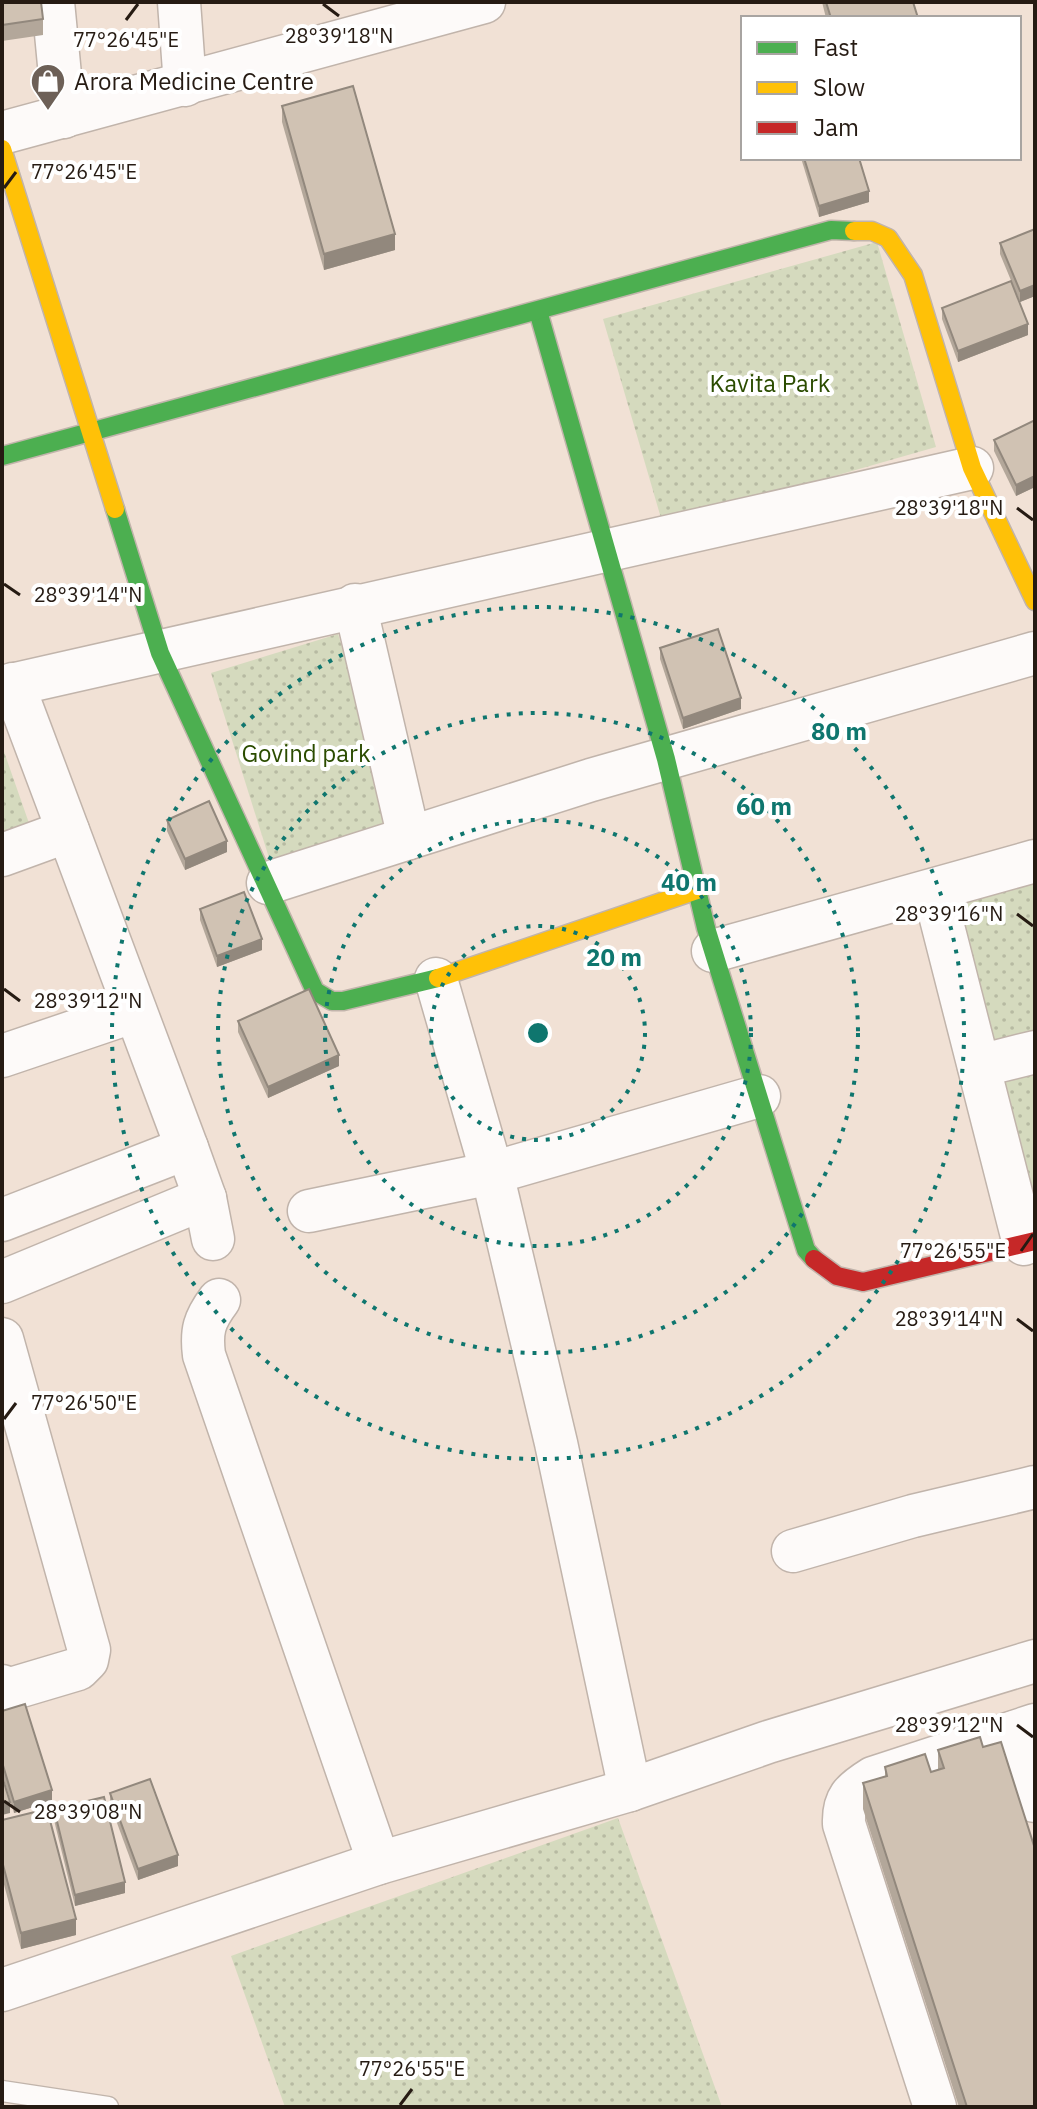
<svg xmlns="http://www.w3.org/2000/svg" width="1037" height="2109" font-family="'IBM Plex Sans',sans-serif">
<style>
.green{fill:url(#green-dots)}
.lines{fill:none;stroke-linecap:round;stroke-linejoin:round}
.lane-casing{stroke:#c1b4ab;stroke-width:23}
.street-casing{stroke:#c1b4ab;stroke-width:45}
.fast-casing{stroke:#c1b4ab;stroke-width:21}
.slow-casing{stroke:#c1b4ab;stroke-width:21}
.jam-casing{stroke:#c1b4ab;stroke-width:21}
.lane{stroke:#fdfaf9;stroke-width:20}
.street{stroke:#fdfaf9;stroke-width:42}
.fast{stroke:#4caf50;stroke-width:18}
.slow{stroke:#ffc107;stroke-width:18}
.jam{stroke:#c62828;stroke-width:18}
.wall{fill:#b3a79a}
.shaded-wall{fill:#92887d}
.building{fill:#d0c2b3;stroke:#92887d;stroke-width:2}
.ticks{fill:none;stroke:#261b13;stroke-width:3}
.ring{fill:none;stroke:#0f766e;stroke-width:4;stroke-dasharray:4 8}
.labels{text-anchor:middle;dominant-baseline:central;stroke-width:8;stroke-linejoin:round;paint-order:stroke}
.poi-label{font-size:24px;fill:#261b13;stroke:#fff;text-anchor:start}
.park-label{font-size:24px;fill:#2b4c00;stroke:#fff}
.ticks-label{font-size:20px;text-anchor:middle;fill:#261b13;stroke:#fff;stroke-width:8;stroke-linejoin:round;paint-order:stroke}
.centre{fill:#0f766e;stroke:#fff;stroke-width:4}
.ring-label{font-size:24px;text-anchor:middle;font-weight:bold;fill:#0f766e;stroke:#fff;stroke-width:8;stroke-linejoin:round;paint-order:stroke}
</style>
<defs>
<pattern id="green-dots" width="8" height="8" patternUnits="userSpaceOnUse" patternTransform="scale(2)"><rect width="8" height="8" fill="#d5dabe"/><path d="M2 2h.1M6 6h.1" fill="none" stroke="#b7baa2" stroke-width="1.8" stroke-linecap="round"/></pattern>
</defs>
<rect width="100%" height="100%" fill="#f1e1d5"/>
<g class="green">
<polygon points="877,242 936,447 663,525 603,319"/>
<polygon points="338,634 397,822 270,861 211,673"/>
<polygon points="2,746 30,826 2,836"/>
<polygon points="1035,864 1035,1213 936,894"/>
<polygon points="618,1818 722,2107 285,2107 231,1956"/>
</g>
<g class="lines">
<g class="lane-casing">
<polyline id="lane" points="2,2091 108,2107"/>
</g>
<g class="street-casing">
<g id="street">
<polyline points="53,2 64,117"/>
<polyline points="179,2 185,85"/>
<polyline points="2,133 484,2"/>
<polyline points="355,605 409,838"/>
<polyline points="13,684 187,1148 205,1198 213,1239"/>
<polyline points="2,687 972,468"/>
<polyline points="2,855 68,831"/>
<polyline points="268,883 591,780 1035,653"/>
<polyline points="934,891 1024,1244"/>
<polyline points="713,951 1035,861"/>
<polyline points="436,979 492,1173 556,1443 630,1790"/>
<polyline points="2,1056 135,1011"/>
<polyline points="979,1066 1035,1052"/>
<polyline points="309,1211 492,1173 759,1096"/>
<polyline points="2,1220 187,1148"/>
<polyline points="2,1282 205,1198"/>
<path d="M219,1300C204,1320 201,1331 204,1355L379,1863"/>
<polyline points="2,1339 89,1650 87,1660 78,1669 4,1691 2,1686"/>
<polyline points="793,1551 913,1516 1035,1487"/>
<polyline points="1015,1732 1035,1801"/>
<polyline points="2,1990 379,1863 630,1790 768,1742 1035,1661"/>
<path d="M935,2107L844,1824C843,1799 852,1791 873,1778L1035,1725"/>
</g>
</g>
<g class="fast-casing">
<g id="fast">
<polyline points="538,311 666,759 706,928 806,1250 814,1259"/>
<polyline points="2,456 831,230 854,231"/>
<polyline points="115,509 160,653 315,991 332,1001 343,1001 438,978"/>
</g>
</g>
<g class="slow-casing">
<g id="slow">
<polyline points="2,149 115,509"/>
<polyline points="854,231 872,231 888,238 913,275 972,468 1035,601"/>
<polyline points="438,978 697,890"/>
</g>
</g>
<g class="jam-casing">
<polyline id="jam" points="814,1259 837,1276 863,1282 1035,1241"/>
</g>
<use href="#lane" class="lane"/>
<use href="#street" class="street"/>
<use href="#fast" class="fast"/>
<use href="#slow" class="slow"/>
<use href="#jam" class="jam"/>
</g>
<g class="wall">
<polygon points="2,2 43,19 43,35 2,41"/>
<polygon points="822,2 913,2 918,18 826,18"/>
<polygon points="282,106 395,250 324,270 282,122"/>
<polygon points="801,158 859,158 869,202 819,217"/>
<polygon points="1035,229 1035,296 1020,302 1000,254 1000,243"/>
<polygon points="942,308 1028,335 958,362 942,319"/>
<polygon points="1035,420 1035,487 1016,496 994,451 994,440"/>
<polygon points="660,648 741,709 683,729 660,659"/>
<polygon points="167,820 227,852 185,870 167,831"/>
<polygon points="200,909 262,950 217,967 200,920"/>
<polygon points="238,1021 339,1066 268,1098 238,1032"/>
<polygon points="2,1711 52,1801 14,1813 2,1773"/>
<polygon points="980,1737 1035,2107 959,2107 863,1809 863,1783 885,1776 885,1767 931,1772 938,1770 938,1750"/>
<polygon points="110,1793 178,1866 138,1880 110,1804"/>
<polygon points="54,1809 125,1893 75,1906 54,1820"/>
<polygon points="2,1820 76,1935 21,1949 2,1877"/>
</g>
<g class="shaded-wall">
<polygon points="869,191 869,202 819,217 819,206"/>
<polygon points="395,234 395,250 324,270 324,254"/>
<polygon points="1035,285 1035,296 1020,302 1020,291"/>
<polygon points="1028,324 1028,335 958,362 958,351"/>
<polygon points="1035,476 1035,487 1016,496 1016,485"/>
<polygon points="741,698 741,709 683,729 683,718"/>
<polygon points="227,841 227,852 185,870 185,859"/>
<polygon points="262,939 262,950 217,967 217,956"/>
<polygon points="339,1055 339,1066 268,1098 268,1087"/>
<polygon points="52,1790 52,1801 14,1813 14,1802"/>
<polygon points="10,1802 10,1813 2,1815 2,1804"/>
<polygon points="178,1855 178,1866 138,1880 138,1869"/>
<polygon points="125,1882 125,1893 75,1906 75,1895"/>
<polygon points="76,1919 76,1935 21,1949 21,1933"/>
</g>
<g class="building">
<polygon points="2,2 41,2 43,19 2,25"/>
<polygon points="826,2 913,2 918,18 831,18"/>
<polygon points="353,86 395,234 324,254 282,106"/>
<polygon points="804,158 859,158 869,191 819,206"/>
<polygon points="1035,229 1035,285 1020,291 1000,243"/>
<polygon points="1011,281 1028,324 958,351 942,308"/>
<polygon points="1035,420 1035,476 1016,485 994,440"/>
<polygon points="718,629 741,698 683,718 660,648"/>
<polygon points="209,801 227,841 185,859 167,820"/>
<polygon points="244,892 262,939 217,956 200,909"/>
<polygon points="309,989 339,1055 268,1087 238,1021"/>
<polygon points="25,1704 52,1790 14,1802 2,1762 2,1711"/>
<polygon points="980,1737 983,1747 1001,1742 1035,1849 1035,2107 967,2107 863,1783 887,1776 885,1767 925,1754 931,1772 944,1768 938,1750"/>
<polygon points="2,1776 10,1802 2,1804"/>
<polygon points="150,1779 178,1855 138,1869 110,1793"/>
<polygon points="104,1797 125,1882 75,1895 54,1809"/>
<polygon points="47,1809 76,1919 21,1933 2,1861 2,1820"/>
</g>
<path class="ticks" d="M323,4L339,16M126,20L138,4M4,188L16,172M1017,508L1033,520M4,584L20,595M1017,914L1033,926M4,989L20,1001M1021,1251L1033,1234M1017,1319L1033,1331M4,1419L16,1403M1017,1725L1033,1737M4,1801L20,1812M400,2105L412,2089"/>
<g class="ring">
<circle cx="538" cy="1033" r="107"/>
<circle cx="538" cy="1033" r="213"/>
<circle cx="538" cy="1033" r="320"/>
<circle cx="538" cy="1033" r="426"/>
</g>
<defs>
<g id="shop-pin" transform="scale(1.8)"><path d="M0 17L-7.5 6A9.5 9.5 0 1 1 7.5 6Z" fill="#6d6057" stroke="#fff"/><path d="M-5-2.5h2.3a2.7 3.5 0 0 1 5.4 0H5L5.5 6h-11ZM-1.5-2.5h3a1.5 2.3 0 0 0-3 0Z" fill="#fff"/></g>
</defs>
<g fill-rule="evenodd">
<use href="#shop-pin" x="48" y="81"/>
</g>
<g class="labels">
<g class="poi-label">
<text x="74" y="81">Arora Medicine Centre</text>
</g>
<g class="park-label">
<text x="770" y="383">Kavita Park</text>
<text x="306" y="753">Govind park</text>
</g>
</g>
<g class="ticks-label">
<text x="339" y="43">28°39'18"N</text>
<text x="126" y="47">77°26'45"E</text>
<text x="84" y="179">77°26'45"E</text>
<text x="949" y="515">28°39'18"N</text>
<text x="88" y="602">28°39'14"N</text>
<text x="949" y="921">28°39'16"N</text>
<text x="88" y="1008">28°39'12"N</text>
<text x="953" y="1258">77°26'55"E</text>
<text x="949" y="1326">28°39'14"N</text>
<text x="84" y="1410">77°26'50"E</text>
<text x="949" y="1732">28°39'12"N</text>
<text x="88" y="1819">28°39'08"N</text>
<text x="412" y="2076">77°26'55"E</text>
</g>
<circle cx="538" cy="1033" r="12" class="centre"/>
<g class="ring-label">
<text x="839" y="740">80 m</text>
<text x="764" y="815">60 m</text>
<text x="689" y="891">40 m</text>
<text x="614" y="966">20 m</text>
</g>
<rect width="1037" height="2109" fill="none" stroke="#261b13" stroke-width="8"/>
<rect x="741" y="16" width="280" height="144" fill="#ffffff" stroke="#a8a4a1" stroke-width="2"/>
<rect x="757" y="42" width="40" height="12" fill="#4caf50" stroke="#a8a4a1" stroke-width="2"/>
<text x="813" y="56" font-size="24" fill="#261b13">Fast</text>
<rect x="757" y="82" width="40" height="12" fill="#ffc107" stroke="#a8a4a1" stroke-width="2"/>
<text x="813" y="96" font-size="24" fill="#261b13">Slow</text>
<rect x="757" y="122" width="40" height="12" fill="#c62828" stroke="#a8a4a1" stroke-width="2"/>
<text x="813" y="136" font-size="24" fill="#261b13">Jam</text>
</svg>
